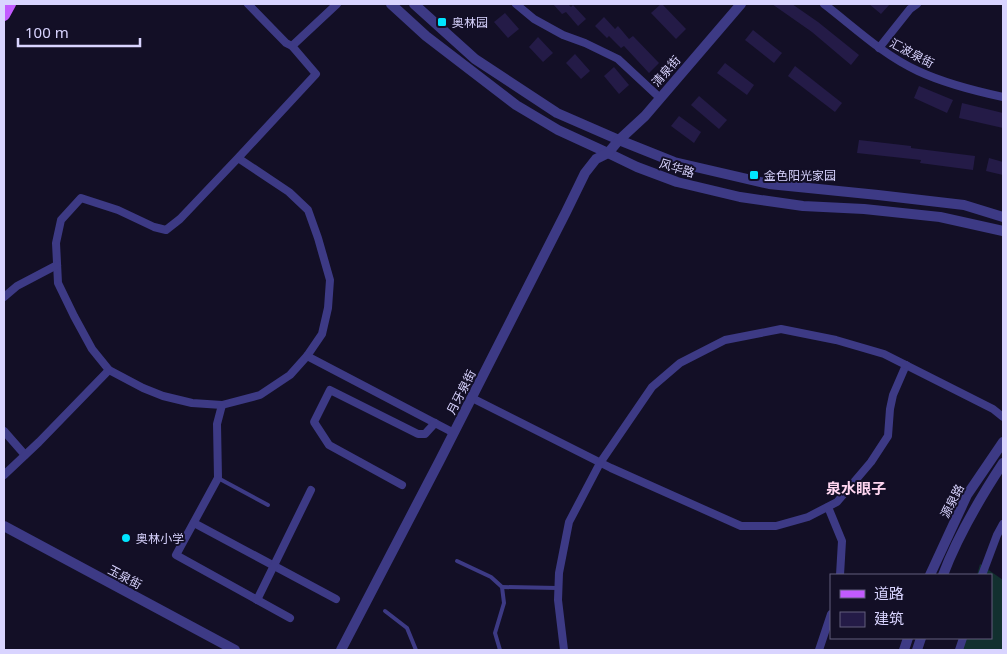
<svg xmlns="http://www.w3.org/2000/svg" width="1007" height="654" font-family="'Noto Sans','Noto Sans SC',sans-serif">
<style>
.green{fill:#12302f}
.building{fill:#241b47}
.lines{fill:none;stroke-linecap:round;stroke-linejoin:round}
.service{stroke:#3d3a85;stroke-width:4}
.minor{stroke:#3d3a85;stroke-width:8}
.tertiary{stroke:#3d3a85;stroke-width:10}
.primary{stroke:#c25bff;stroke-width:12}
.poi-dot{fill:#00e5ff;stroke:#130f26;stroke-width:2}
.labels{text-anchor:middle;dominant-baseline:central;stroke-width:4;stroke-linejoin:round;paint-order:stroke}
.poi-label{font-size:12px;fill:#d9d4ff;stroke:#130f26;text-anchor:start}
.street-label{font-size:12px;fill:#d9d4ff;stroke:#130f26}
.quarter-label{font-size:15px;font-weight:bold;fill:#ffd6f0;stroke:#130f26}
</style>
<rect width="100%" height="100%" fill="#130f26"/>
<polygon class="green" points="980,564 1003,580 1003,650 958,650 961,638 991,638 991,575 977,575"/>
<g class="building">
<polygon points="553,4 568,4 571,7 573,5 586,19 578,26 566,12 562,14"/>
<polygon points="661,4 662,4 686,29 676,39 651,13"/>
<polygon points="772,4 792,4 818,22 859,55 851,65 812,32"/>
<polygon points="869,4 890,4 881,14"/>
<polygon points="505,13 519,29 508,38 494,22"/>
<polygon points="604,17 615,29 618,26 629,39 633,36 659,63 649,73 624,46 621,48 609,36 607,38 595,26"/>
<polygon points="753,30 782,53 774,63 745,40"/>
<polygon points="538,37 553,53 543,62 529,47"/>
<polygon points="575,54 590,71 581,79 566,63"/>
<polygon points="725,63 754,85 747,95 717,73"/>
<polygon points="795,66 842,103 835,112 788,76"/>
<polygon points="614,67 629,85 619,94 604,76"/>
<polygon points="919,86 953,100 947,113 914,98"/>
<polygon points="699,96 727,120 719,129 691,105"/>
<polygon points="962,103 1003,113 1003,128 959,118"/>
<polygon points="679,116 701,132 694,143 671,126"/>
<polygon points="859,140 911,146 911,148 975,156 973,170 920,163 921,160 857,153"/>
<polygon points="989,158 1003,162 1003,175 986,171"/>
</g>
<g class="lines">
<g class="service">
<polyline points="218,478 268,505"/>
<polyline points="457,561 491,577 502,587 504,603 495,633 500,650"/>
<polyline points="502,587 558,588"/>
<polyline points="385,611 407,628 416,650"/>
</g>
<g class="minor">
<polyline points="248,4 286,43 292,46"/>
<polyline points="516,4 534,19 563,35 585,43 618,59 660,98"/>
<path d="M824,4C854,27 883,55 918,71C944,83 975,91 1003,97"/>
<polyline points="879,48 910,9 917,4"/>
<polyline points="238,158 289,192 308,210 318,238 330,280 328,308 322,334 307,356 290,375 260,395 222,405 192,403 163,396 143,388 109,370 92,349 74,316 58,283 56,243 61,220 81,198 118,210 154,227 166,230 180,219 238,158 316,74 292,46 337,4"/>
<polyline points="4,297 17,286 57,265"/>
<polyline points="307,356 454,433"/>
<polyline points="472,398 611,468 741,526 776,526 808,517 837,502 871,462 888,436 890,409 893,395 906,365"/>
<polyline points="222,405 217,424 218,478 176,555 290,618"/>
<polyline points="4,431 25,455"/>
<polyline points="4,475 39,442 109,370"/>
<polyline points="402,485 329,445 314,422 330,390 418,434 425,434 435,423"/>
<polyline points="828,507 842,541 840,575"/>
<polyline points="194,523 336,599"/>
<polyline points="982,575 997,535 1003,524"/>
<polyline points="257,600 311,490"/>
<polyline points="564,650 558,600 559,573 569,522 600,463 652,387 680,363 725,340 781,329 836,340 884,354 993,409 1003,417"/>
<polyline points="819,650 831,614"/>
<polyline points="959,650 963,638"/>
</g>
<g class="tertiary">
<polyline points="391,4 426,36 516,105 558,130 608,153 637,167 677,182 740,197 803,206 864,209 940,217 1003,231"/>
<polyline points="414,4 475,59 557,113 619,140 674,162 769,184 878,195 964,205 1003,217"/>
<polyline points="4,526 235,650"/>
<polyline points="930,575 967,495 1003,442"/>
<path d="M943,575C958,535 980,498 1003,463"/>
<polyline points="341,650 440,460 566,212 585,173 596,159 608,153 619,140 645,116 741,4"/>
<polyline points="904,650 908,638"/>
<polyline points="917,650 921,638"/>
</g>
<polyline class="primary" points="4,15 10,4"/>
</g>
<g class="poi-dot">
<rect x="437" y="17" width="10" height="10" rx="2.5"/>
<rect x="749" y="170" width="10" height="10" rx="2.5"/>
<circle cx="126" cy="538" r="5"/>
</g>
<g class="labels">
<g class="poi-label">
<text x="452" y="22">奥林园</text>
<text x="764" y="175">金色阳光家园</text>
<text x="136" y="538">奥林小学</text>
</g>
<g class="street-label">
<text transform="translate(912 53) rotate(28)">汇波泉街</text>
<text transform="translate(666 71) rotate(-49)">清泉街</text>
<text transform="translate(677 168) rotate(17)">风华路</text>
<text transform="translate(461 392) rotate(-63)">月牙泉街</text>
<text transform="translate(952 501) rotate(-63)">源泉路</text>
<text transform="translate(125 577) rotate(28)">玉泉街</text>
</g>
<g class="quarter-label">
<text x="856" y="488">泉水眼子</text>
</g>
</g>
<rect width="1007" height="654" fill="none" stroke="#d9d4ff" stroke-width="10"/>
<rect x="830" y="574" width="162" height="65" fill="#130f26" stroke="#625e7d"/>
<rect x="840" y="590" width="25" height="8" fill="#c25bff" stroke="#625e7d"/>
<text x="874" y="599" font-size="15" fill="#d9d4ff">道路</text>
<rect x="840" y="612" width="25" height="15" fill="#241b47" stroke="#625e7d"/>
<text x="874" y="624" font-size="15" fill="#d9d4ff">建筑</text>
<path d="M18 38v8h122v-8" fill="none" stroke="#d9d4ff" stroke-width="2.5"/>
<text x="25" y="38" font-size="15" fill="#d9d4ff" stroke="#130f26" stroke-width="4" paint-order="stroke">100 m</text>
</svg>
